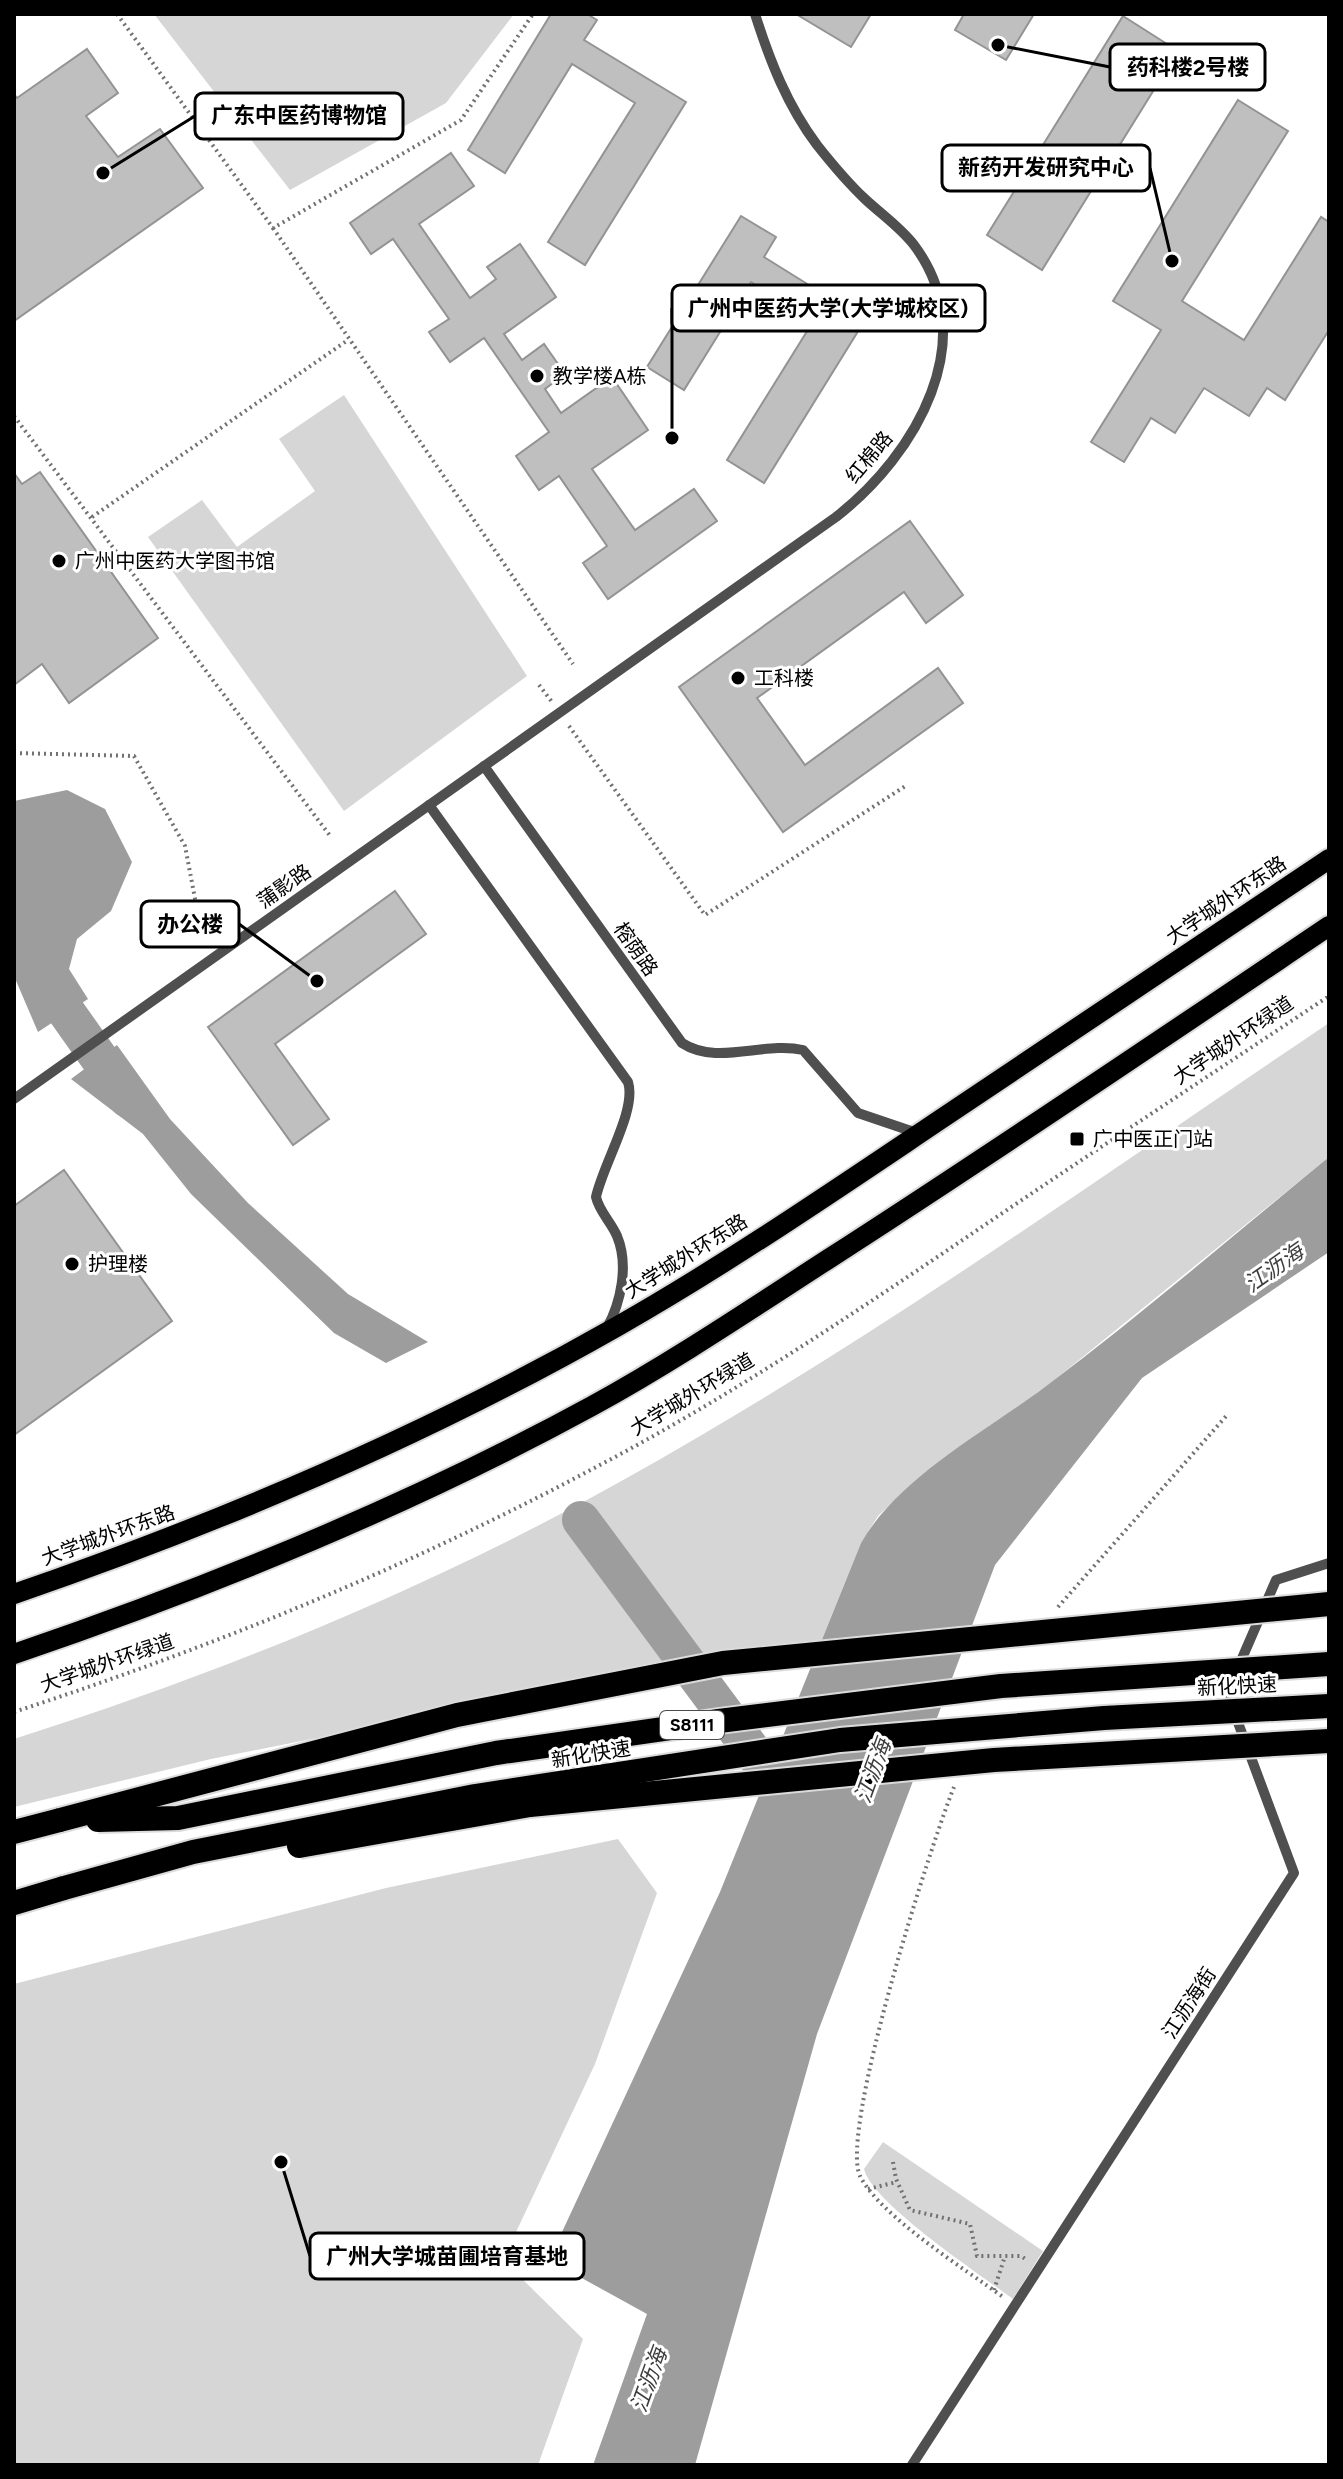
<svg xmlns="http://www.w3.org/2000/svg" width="1343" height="2479" font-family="Figtree,'Noto Sans SC',sans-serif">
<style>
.green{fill:#d6d6d6}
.water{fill:#9d9d9d}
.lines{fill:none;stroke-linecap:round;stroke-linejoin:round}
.river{stroke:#9d9d9d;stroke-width:38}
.building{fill:#bfbfbf;stroke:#939393;stroke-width:2}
.primary-casing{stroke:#dbdbdb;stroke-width:24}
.highway-casing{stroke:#dbdbdb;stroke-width:28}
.path{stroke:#717171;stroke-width:4;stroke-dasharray:2 4;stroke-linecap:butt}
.lane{stroke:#4f4f4f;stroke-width:10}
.primary{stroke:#000;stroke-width:20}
.highway{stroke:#000;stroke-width:24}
.highway-bridge-casing{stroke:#dbdbdb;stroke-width:28;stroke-linecap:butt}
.highway-bridge{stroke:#000;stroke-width:24}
.poi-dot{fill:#000;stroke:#fff;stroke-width:3}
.labels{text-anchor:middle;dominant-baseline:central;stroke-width:6;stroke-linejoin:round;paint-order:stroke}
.shield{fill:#fff;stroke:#4c4c4c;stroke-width:2}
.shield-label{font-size:18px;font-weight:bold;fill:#000}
.poi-label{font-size:20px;fill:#000;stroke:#fff;text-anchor:start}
.street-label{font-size:20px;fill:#000;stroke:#fff}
.water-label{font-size:22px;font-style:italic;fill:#3e3e3e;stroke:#fff}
.leader{fill:none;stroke:#000;stroke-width:3}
.callout-dot{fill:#000;stroke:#fff;stroke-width:3}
.callout{fill:#fff;stroke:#000;stroke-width:3}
.callout-label{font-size:22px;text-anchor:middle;font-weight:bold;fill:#000}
</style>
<rect width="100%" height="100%" fill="#fff"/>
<g class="green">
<polygon points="154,14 514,14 446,103 290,190"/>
<polygon points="344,395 527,676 344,811 148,537 202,500 237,547 315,491 279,439"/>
<path d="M1329,1023V1157L1047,1386L902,1493L878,1516L861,1543L814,1659L446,1712L211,1759L14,1807V1739C225,1672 432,1587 625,1479C869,1343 1097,1179 1329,1023Z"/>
<polygon points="618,1839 657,1893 595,2064 503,2260 583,2339 538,2465 14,2465 14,1984 386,1888"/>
<path d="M883,2142L1043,2251L1013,2299C981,2275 872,2203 864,2169Z"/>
</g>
<g class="water">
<polygon points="67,790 105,809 132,862 111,911 77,939 69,969 88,999 38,1032 14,976 14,801"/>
<polygon points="117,1045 170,1119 248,1203 348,1294 428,1342 386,1363 334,1333 191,1194 143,1134 71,1079"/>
<path d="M1329,1157V1252L1142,1378L995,1565L817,2034L695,2465H593L647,2314L549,2260L720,1892L861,1543C899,1477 985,1432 1045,1387C1142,1314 1235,1234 1329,1157Z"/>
</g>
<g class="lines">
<g class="river">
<polyline points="14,938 128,1099"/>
<polyline points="581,1520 796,1810"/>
</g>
</g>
<g class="building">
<polygon points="551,14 587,14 597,20 584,40 686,102 585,265 548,242 635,103 572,64 505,173 468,150"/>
<polygon points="796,14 871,14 851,47"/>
<polygon points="964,14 1034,14 1006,60 955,30"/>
<polygon points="1123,16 1178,51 1042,270 987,235"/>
<polygon points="87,49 118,93 86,116 118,157 160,129 203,188 14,321 14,94 17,98"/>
<polygon points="1238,100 1288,131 1182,301 1244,340 1321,217 1329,222 1329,330 1285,400 1267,388 1249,416 1204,388 1175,433 1151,418 1124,462 1091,442 1161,330 1113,301"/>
<polygon points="451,153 474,186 419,224 470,298 496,279 487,267 520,244 556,297 504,334 522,360 544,344 565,374 545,389 561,413 612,377 648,430 592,469 635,530 694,489 717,521 608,599 583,563 607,546 559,476 539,490 516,456 549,432 484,338 450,362 429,332 449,319 393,239 371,254 350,223"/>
<polygon points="741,216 776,237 764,257 865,320 764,483 727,460 814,320 751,282 684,390 647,367"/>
<polygon points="40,472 158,638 69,703 42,664 14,685 14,473 22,484"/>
<polygon points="910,521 963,595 926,623 904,592 757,698 805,765 938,668 963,703 783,832 679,687"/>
<polygon points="395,891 426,934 275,1044 329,1119 293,1145 208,1027"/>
<polygon points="64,1170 172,1321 14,1435 14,1206"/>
</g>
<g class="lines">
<g class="primary-casing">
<g id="primary">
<path d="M14,1594C223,1522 425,1436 618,1326C732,1261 841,1186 950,1113C1076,1028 1203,944 1329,859"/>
<path d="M14,1654C213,1586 407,1507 592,1406C674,1361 751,1309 830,1258C998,1150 1163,1038 1329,926"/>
</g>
</g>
<g class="highway-casing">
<g id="highway">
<polyline points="14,1832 60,1820"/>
<polyline points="14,1903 64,1888"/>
</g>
</g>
<g class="path">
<polyline points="117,14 273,228 461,120 533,14"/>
<polyline points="273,228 573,664"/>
<polyline points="14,416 331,837"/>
<polyline points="92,517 348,340"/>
<polyline points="539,685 552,702"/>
<polyline points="569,726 705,915 907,785"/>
<polyline points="14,753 134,756 185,846 201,930"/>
<polyline points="1058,1607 1228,1414"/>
<path d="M14,1712C216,1646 411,1566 598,1466C726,1399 845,1319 964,1239C1085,1157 1207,1077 1329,996"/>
<path d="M954,1787C931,1844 839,2131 860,2176C880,2216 965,2269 1003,2297"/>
<polyline points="893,2162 896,2179 910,2210 970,2224 977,2256 1021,2256 1027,2260"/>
<polyline points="868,2189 897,2182"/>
<polyline points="994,2290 1005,2256"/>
</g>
<g class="lane">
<path d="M484,766L682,1043C717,1066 764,1041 803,1050L858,1113L917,1133"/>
<path d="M429,805L628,1082C637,1110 603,1164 596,1197C599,1211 611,1222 617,1236C629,1265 621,1302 607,1328"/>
<path d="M14,1099L836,517C916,455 984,338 914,245C900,227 881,214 865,199C847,182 832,164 817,145C787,105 770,61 755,14"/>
<polyline points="912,2465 1294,1873 1227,1693 1276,1580 1329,1563"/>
</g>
<use href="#primary" class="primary"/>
<use href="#highway" class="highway"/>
<g class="highway-bridge-casing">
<g id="highway-bridge">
<polyline points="60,1820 457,1715 723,1663 1329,1604"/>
<polyline points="98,1820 178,1818 496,1753 719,1721 1001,1686 1329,1664"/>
<polyline points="299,1846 530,1805 994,1760 1329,1741"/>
<polyline points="64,1888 193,1852 475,1796 840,1740 1104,1718 1329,1706"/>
</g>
</g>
<use href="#highway-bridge" class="highway-bridge"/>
</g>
<g class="poi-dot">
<circle cx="537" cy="376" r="8"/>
<circle cx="59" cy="561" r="8"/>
<circle cx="738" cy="678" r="8"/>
<rect x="1069" y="1131" width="16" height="16" rx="4"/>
<circle cx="72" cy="1264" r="8"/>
</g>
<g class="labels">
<rect class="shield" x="660" y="1711" width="64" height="28" rx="6"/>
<g class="shield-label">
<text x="692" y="1725">S8111</text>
</g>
<g class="poi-label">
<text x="553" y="376">教学楼A栋</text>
<text x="75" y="561">广州中医药大学图书馆</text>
<text x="754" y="678">工科楼</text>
<text x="1093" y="1139">广中医正门站</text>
<text x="88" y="1264">护理楼</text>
</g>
<g class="street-label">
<text transform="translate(869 457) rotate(-50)">红棉路</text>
<text transform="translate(284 886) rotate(-35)">蒲影路</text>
<text transform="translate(1226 900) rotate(-34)">大学城外环东路</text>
<text transform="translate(636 949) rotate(55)">榕荫路</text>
<text transform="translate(1233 1040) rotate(-34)">大学城外环绿道</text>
<text transform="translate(686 1256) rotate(-32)">大学城外环东路</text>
<text transform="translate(692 1394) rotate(-31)">大学城外环绿道</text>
<text transform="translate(108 1535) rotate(-20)">大学城外环东路</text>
<text transform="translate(107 1663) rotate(-19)">大学城外环绿道</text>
<text transform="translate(1237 1686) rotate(-3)">新化快速</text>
<text transform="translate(591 1754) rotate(-9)">新化快速</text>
<text transform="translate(1189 2003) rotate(-57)">江沥海街</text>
</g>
<g class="water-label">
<text transform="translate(1274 1268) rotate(-35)">江沥海</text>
<text transform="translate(873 1771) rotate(-70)">江沥海</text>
<text transform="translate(649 2380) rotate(-70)">江沥海</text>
</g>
</g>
<path class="leader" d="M998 45L1110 67M103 173L195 116M1172 261L1150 168M672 438L672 308M317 981L239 924M281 2162L310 2256"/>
<g class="callout-dot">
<circle cx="998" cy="45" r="8"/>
<circle cx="103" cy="173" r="8"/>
<circle cx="1172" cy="261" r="8"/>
<circle cx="672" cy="438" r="8"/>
<circle cx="317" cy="981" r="8"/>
<circle cx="281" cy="2162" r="8"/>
</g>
<g class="callout">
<rect x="1110" y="44" width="155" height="46" rx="8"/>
<rect x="195" y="93" width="208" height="46" rx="8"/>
<rect x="942" y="145" width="208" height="46" rx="8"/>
<rect x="672" y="285" width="313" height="46" rx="8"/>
<rect x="141" y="901" width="98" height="46" rx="8"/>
<rect x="310" y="2233" width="274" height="46" rx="8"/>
</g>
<g class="callout-label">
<text x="1188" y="75">药科楼2号楼</text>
<text x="299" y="123">广东中医药博物馆</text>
<text x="1046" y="175">新药开发研究中心</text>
<text x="828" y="316">广州中医药大学(大学城校区)</text>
<text x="190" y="932">办公楼</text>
<text x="447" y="2264">广州大学城苗圃培育基地</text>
</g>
<rect width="1343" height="2479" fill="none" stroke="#000000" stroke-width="32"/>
</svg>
